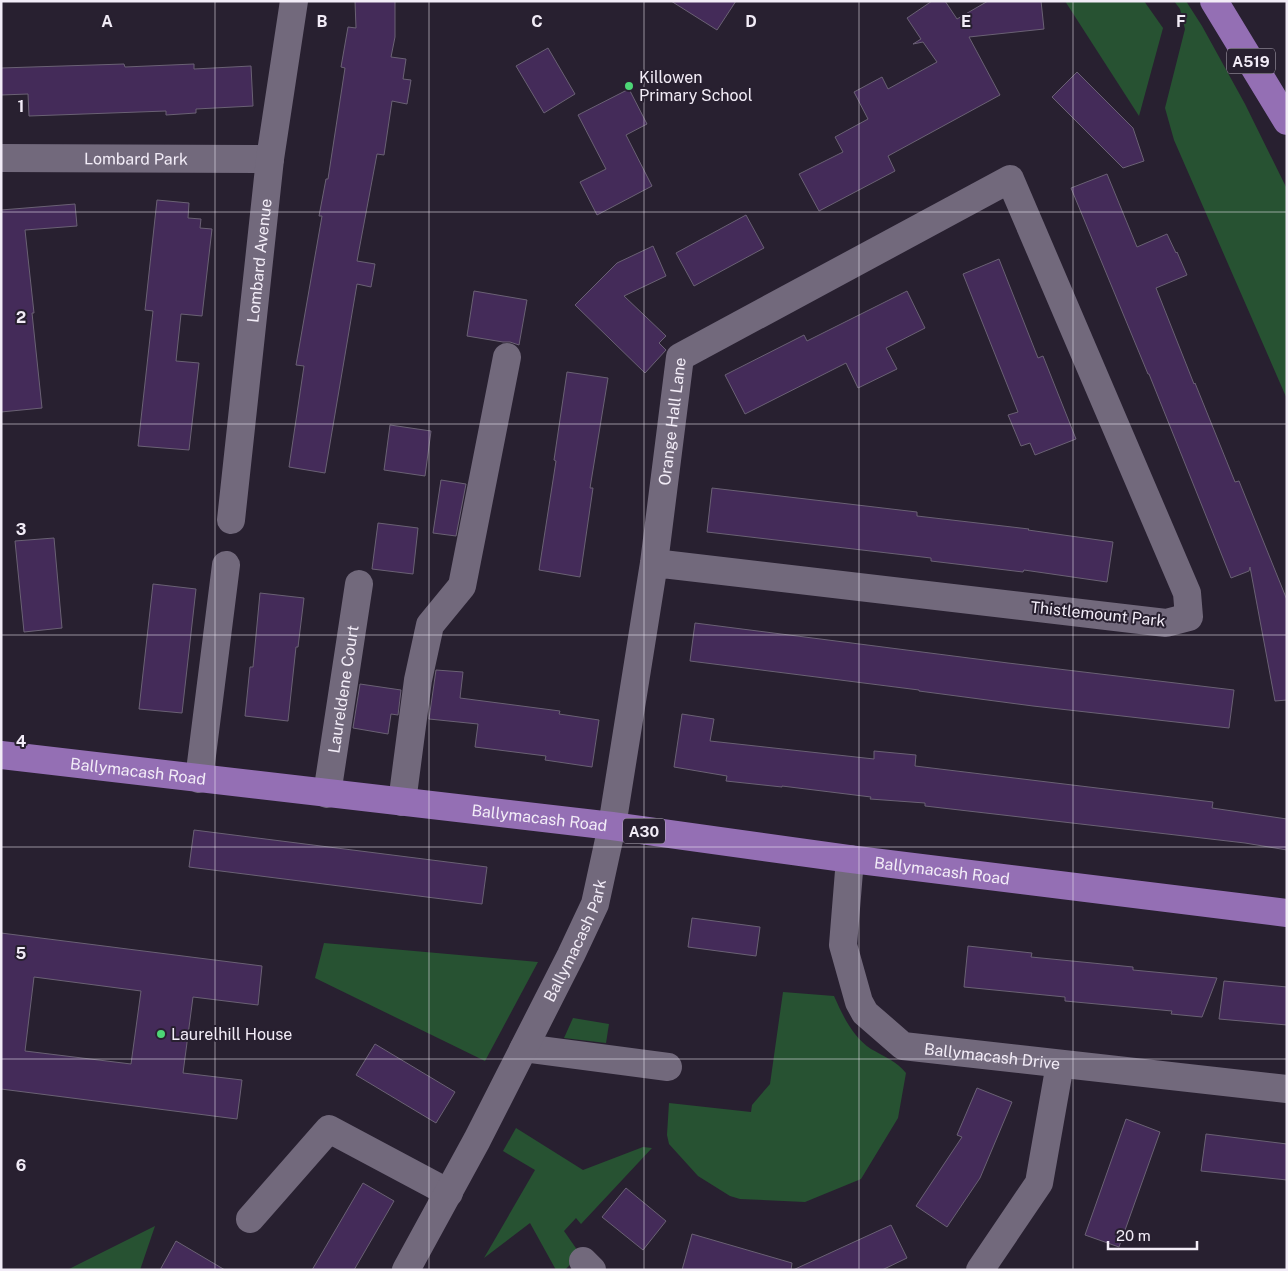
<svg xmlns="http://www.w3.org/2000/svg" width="1288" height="1271" font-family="'Public Sans',sans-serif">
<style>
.green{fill:#275232}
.building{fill:#442b59;stroke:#6a6174;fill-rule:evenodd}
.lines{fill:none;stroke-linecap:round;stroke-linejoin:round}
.minor{stroke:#72697c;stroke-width:28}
.primary{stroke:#946fb4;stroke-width:28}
.grid{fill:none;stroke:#f2ecf7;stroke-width:1;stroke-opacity:0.55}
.poi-dot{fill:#4dd676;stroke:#282030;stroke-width:2}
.labels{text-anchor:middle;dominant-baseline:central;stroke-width:4;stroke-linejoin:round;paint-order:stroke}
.shield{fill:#282030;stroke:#b5afbb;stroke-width:1}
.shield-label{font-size:15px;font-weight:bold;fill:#f2ecf7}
.poi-label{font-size:16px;fill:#f2ecf7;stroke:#282030;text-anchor:start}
.street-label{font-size:16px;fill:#f2ecf7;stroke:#282030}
.grid-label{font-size:16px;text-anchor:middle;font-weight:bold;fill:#f2ecf7;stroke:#282030;stroke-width:4;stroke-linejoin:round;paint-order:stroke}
</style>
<rect width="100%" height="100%" fill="#282030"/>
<g class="green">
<polygon points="1065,1 1144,1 1163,28 1139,116"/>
<polygon points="1174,1 1186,1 1202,26 1245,104 1287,189 1287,399 1174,140 1165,108 1185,29 1180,9"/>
<polygon points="324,943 538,962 485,1061 315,978"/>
<path d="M783,992L834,996C843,1016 852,1036 871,1049C885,1057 896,1061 906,1073L898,1118L861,1179L805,1202L740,1199L730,1196L698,1176L669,1144L667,1135L669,1103L751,1112L752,1105L770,1084Z"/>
<polygon points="573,1018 609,1024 606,1043 564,1038"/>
<polygon points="516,1128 583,1170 643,1147 652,1148 581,1224 576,1218 564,1231 580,1254 565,1270 556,1270 530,1223 484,1258 535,1170 503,1151"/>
<polygon points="155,1226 140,1270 67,1270"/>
</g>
<g class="building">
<polygon points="355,1 395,1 395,37 391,57 406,59 403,79 411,80 407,104 392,101 384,155 377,154 357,261 375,264 371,287 357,284 325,473 289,467 304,366 296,365 322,216 319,216 326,179 328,179 345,68 341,67 348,27 356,28"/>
<polygon points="671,1 736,1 717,30"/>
<polygon points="932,1 945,1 957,19 988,1 1041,1 1044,29 969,37 1000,95 888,156 895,171 819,211 799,174 843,152 835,137 868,119 854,92 882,77 888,89 937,62 923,42 913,44 921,39 907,18"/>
<polygon points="548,48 575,94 544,113 516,66"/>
<polygon points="124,64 125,67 194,64 194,69 251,66 253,106 196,109 196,113 166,115 166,111 29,116 28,94 1,95 1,68"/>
<polygon points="1077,72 1133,128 1144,161 1123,168 1052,97"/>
<polygon points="629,89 647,124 626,135 652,186 597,215 580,182 606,169 578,115"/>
<polygon points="1107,174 1137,247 1167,234 1176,253 1177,252 1187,275 1156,288 1194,384 1195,383 1235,482 1239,481 1287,600 1287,700 1275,701 1250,567 1249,571 1231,578 1149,374 1148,374 1071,188"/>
<polygon points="157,200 189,203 188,218 201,219 200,228 212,229 202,316 181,314 176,361 199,363 189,450 138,446 153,311 145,310"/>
<polygon points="75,204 77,226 25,230 34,313 32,313 42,408 1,412 1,210"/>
<polygon points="746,215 764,248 694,286 676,253"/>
<polygon points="653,246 666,276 624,296 666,336 659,343 666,350 645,373 575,305 617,263"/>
<polygon points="999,259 1038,358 1043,356 1076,439 1035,455 1030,443 1021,446 1008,415 1018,412 963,274"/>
<polygon points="474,291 527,300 519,345 510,342 503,342 467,336"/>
<polygon points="907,291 925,328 886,348 897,369 858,388 846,363 745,414 725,375 804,335 807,341"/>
<polygon points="567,372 608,378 590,488 593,488 580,577 539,570 556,461 554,460"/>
<polygon points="390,425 431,431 425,476 384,470"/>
<polygon points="441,480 466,484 456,536 433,533"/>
<polygon points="712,488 917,512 917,516 1029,529 1028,530 1113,542 1107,582 1024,570 1023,572 931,561 931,558 707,532"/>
<polygon points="378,523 418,528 413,574 372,569"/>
<polygon points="54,538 62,628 24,632 15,541"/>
<polygon points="153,584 196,589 182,713 139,709"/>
<polygon points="260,593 304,598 298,647 296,647 288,721 245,716 250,667 253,667"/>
<polygon points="695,623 1008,663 1234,690 1229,728 1033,706 919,691 919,690 690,661"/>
<polygon points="436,670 463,672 460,698 560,711 559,714 599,720 592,767 545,760 546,756 475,747 478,724 429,719"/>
<polygon points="360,684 401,690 398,715 391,714 388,734 353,728"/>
<polygon points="682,714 714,719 710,741 874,759 874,751 916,755 915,766 1213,802 1212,808 1287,819 1287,850 1245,843 925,806 925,803 870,799 871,797 782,786 782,787 726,781 727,776 674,767"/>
<polygon points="194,830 487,867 482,904 189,867"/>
<polygon points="692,918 760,927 756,956 688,947"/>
<path d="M1,933L262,966L258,1005L193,997L183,1073L242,1080L237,1119L1,1089ZM34,977L141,991L131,1064L25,1051Z"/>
<polygon points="968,946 1032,953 1031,957 1133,967 1133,970 1217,978 1202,1017 1171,1014 1172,1011 1065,1001 1065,997 964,987"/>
<polygon points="1224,981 1287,987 1287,1025 1219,1019"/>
<polygon points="375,1044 455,1092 436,1123 356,1075"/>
<polygon points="977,1088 1012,1102 980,1178 947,1227 916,1206 962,1137 957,1135"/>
<polygon points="1126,1119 1160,1132 1119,1247 1085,1235"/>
<polygon points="1206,1134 1287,1144 1287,1180 1201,1171"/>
<polygon points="363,1183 394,1201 354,1270 312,1270"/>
<polygon points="626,1188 666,1221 643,1250 602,1217"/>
<polygon points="891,1225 907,1258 882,1270 793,1270"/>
<polygon points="692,1234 792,1263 791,1270 682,1270"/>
<polygon points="176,1241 225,1270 160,1270"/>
</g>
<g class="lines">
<g class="minor">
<path id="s1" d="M1,158L270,159"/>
<path id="s2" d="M231,520L270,159L294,1"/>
<polyline points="199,779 226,565"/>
<path id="s3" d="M327,794L359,584"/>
<polyline points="402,802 418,680 430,625 462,586 507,357"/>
<path id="s4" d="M850,859L843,945L859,1002L865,1013L903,1046L1287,1089"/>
<polyline points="524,1048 668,1067"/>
<polyline points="250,1219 329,1129 449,1193"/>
<polyline points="583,1261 592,1270"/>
<path id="s5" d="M406,1270L477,1140L571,955L595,904L612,826L654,563L680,357L1010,179L1187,593L1189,617L1166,623L654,563"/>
<polyline points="980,1270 1039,1183 1060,1064"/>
</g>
<g class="primary">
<polyline points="1214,1 1287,121"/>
<path id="s6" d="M1,755L612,826L850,859L1287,913"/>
</g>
</g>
<path class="grid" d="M215,1V1270M429,1V1270M644,1V1270M859,1V1270M1073,1V1270M1,212H1287M1,424H1287M1,635H1287M1,847H1287M1,1059H1287"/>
<g class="poi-dot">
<circle cx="629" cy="86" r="5"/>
<circle cx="161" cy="1034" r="5"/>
</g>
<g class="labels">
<g class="shield">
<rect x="1227" y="48.5" width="48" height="25" rx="4"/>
<rect x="623" y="818.5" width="42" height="25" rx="4"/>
</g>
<g class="shield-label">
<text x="1251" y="61">A519</text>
<text x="644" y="831">A30</text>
</g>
<g class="poi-label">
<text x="639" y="77">Killowen<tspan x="639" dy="18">Primary School</tspan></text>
<text x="171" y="1034">Laurelhill House</text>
</g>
<g class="street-label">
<text stroke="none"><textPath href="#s1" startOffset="135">Lombard Park</textPath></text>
<text stroke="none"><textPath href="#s2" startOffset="261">Lombard Avenue</textPath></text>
<text stroke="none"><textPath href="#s5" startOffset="901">Orange Hall Lane</textPath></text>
<text transform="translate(1098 614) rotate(6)">Thistlemount Park</text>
<text stroke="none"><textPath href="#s3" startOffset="106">Laureldene Court</textPath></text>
<text stroke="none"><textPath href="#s6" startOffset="138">Ballymacash Road</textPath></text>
<text stroke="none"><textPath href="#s6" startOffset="542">Ballymacash Road</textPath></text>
<text stroke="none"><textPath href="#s6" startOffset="948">Ballymacash Road</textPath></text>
<text stroke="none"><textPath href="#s5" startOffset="371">Ballymacash Park</textPath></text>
<text stroke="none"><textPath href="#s4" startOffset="298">Ballymacash Drive</textPath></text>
</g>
</g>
<g class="grid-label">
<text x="107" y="27">A</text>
<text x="322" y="27">B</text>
<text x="537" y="27">C</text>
<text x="751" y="27">D</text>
<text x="966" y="27">E</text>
<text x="1181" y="27">F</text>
<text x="21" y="112">1</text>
<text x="21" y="323">2</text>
<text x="21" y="535">3</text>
<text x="21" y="747">4</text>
<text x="21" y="959">5</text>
<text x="21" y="1171">6</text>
</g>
<rect width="1288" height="1271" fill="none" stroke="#f2ecf7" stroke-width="5"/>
<path d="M1108 1241v8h89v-8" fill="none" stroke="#f2ecf7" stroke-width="2.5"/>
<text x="1116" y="1241" font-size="15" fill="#f2ecf7" stroke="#282030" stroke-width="4" paint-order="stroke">20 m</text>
</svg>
